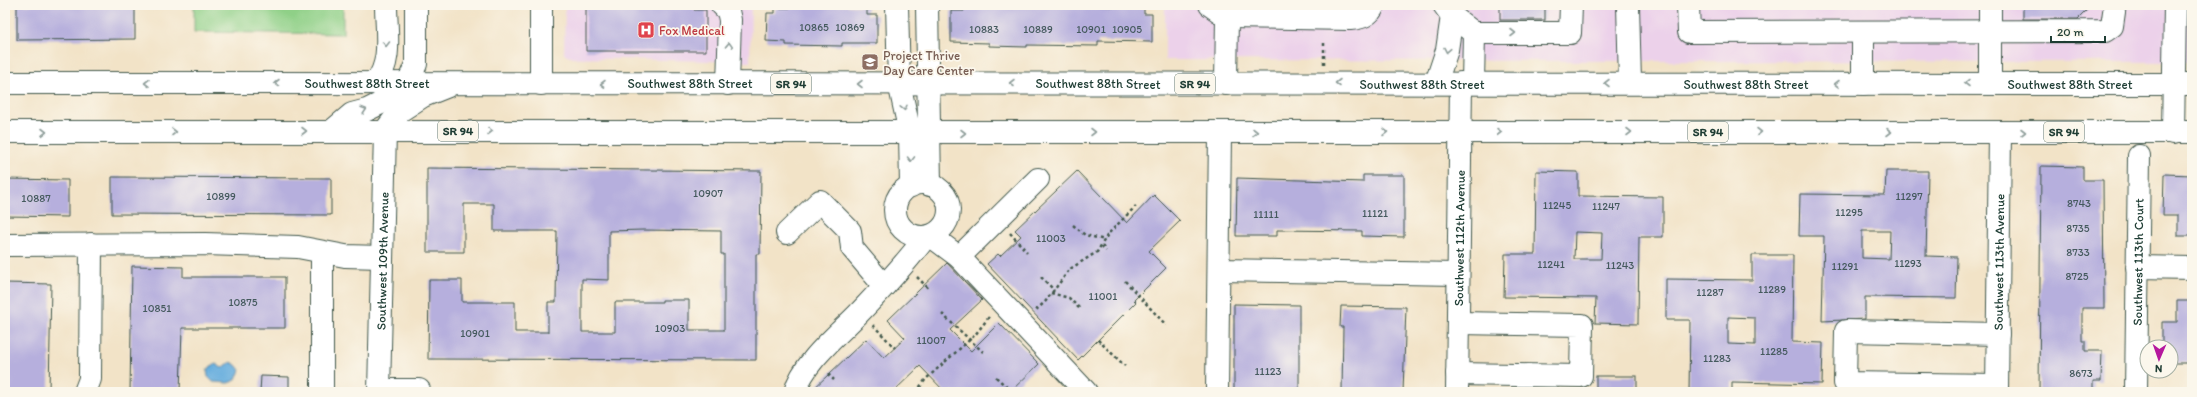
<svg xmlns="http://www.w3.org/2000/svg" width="2197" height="397" font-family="Itim,sans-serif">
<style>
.built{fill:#ecd1ea}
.green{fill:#8fd087;stroke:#57865e}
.water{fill:#67aede;stroke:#437689}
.building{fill:#b6afdd;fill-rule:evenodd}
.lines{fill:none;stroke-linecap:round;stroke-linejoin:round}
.minor-casing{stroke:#3f564a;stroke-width:24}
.major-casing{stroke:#3f564a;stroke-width:24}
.path{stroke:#3f564a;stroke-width:2.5;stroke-dasharray:3 3;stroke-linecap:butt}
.minor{stroke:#fff;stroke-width:22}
.major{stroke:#fff;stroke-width:22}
.oneway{stroke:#8f9e9a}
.labels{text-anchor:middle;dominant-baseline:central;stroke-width:3.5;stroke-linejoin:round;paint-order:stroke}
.number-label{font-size:11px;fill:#455a5e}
.shield{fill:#fbf7ec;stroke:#61756b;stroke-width:1}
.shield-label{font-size:12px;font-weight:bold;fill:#1f3d34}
.health-label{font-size:13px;fill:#be3a42;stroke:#fbf7ec;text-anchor:start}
.education-label{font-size:13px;fill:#785e54;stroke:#fbf7ec;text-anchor:start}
.street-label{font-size:13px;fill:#1f3d34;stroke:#fbf7ec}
</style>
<rect width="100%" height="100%" fill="#fbf7ec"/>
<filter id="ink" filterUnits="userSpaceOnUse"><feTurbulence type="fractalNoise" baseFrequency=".025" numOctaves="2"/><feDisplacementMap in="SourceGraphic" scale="8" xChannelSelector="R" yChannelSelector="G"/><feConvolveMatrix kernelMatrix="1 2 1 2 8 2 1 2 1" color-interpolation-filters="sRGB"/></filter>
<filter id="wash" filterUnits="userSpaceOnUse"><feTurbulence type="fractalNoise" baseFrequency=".012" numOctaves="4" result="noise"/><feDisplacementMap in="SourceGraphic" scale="16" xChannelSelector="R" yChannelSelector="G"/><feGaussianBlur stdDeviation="0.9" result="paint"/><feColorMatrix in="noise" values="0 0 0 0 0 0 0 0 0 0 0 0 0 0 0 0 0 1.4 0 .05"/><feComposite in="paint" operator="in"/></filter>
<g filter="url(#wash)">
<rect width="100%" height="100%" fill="#f2e3c7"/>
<g class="built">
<polygon points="565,5 751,5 750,62 576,58 564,54"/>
<polygon points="1165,5 2192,5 2192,62 1165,60"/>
</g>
<polygon class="green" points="194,5 343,5 343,34 194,32"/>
<polygon class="water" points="231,362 236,365 240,370 236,380 228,383 213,382 208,377 207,371 211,366 216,364 222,368"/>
<g id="blocks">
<g class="building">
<polygon points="17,5 135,5 135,39 17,40"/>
<polygon points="601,5 694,5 694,10 706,10 706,51 586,51 586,8 601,8"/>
<polygon points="796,5 867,6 867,15 877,15 877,43 842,43 842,46 786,45 786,42 766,41 767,13 775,13 775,8 796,8"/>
<polygon points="965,5 1144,7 1144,14 1152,14 1152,42 1098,41 1098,46 1027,45 1027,47 989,46 989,43 951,42 951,11 964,11"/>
<rect x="1500" y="5" width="45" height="15"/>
<polygon points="2023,5 2092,5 2078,19 2023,19"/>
<polygon points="2041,166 2083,167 2083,180 2103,180 2104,308 2082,308 2082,341 2085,341 2085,351 2102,351 2101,381 2093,381 2093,391 2039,392"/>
<path d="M427,168L761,171L760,254H756V360L428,359L429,280H462V302H515V332H548V302H556L557,231H494V204H464V252H427ZM643,230L721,231V254H724V330H689V300H662V302H615V332H582V279L609,280V231Z"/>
<polygon points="1077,171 1127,223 1154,195 1180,221 1149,251 1166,268 1134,300 1136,302 1078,360 987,264 998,254 1000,256 1021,236 1015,230"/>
<path d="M1536,171L1578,172V196L1663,197V237H1639L1638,324L1595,323L1596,298L1504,297L1505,254H1535ZM1575,232L1602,233L1601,259H1574Z"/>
<path d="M1886,171H1928L1926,256L1957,257L1956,298L1865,297V319L1822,321L1824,236H1799L1800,194L1885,195ZM1862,231H1890L1889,259L1862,258Z"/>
<polygon points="2164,174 2192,175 2192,236 2178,236 2178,215 2163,215"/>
<polygon points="1363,175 1404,175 1404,237 1362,236 1362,231 1277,230 1277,236 1236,236 1237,178 1363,182"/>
<polygon points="112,177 331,178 331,215 112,214"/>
<polygon points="5,179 68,180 68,217 5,216"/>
<path d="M1752,255H1793L1792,342L1823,343L1822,384L1732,382V392H1689L1690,320H1666V279L1752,280ZM1728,317L1755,318V345L1728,344Z"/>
<polygon points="947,263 982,300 950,330 971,351 999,323 1039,364 1010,392 945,392 920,366 893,392 810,392 866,339 884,358 905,338 888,320"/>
<polygon points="132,266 183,267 183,277 285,277 285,328 182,328 180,392 130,392"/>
<polygon points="5,283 51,284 49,392 5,392"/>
<polygon points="2177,301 2192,301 2192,363 2171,363 2171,347 2162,347 2162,322 2177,322"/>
<polygon points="1234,304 1299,305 1299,392 1234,392"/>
<polygon points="1341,306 1406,307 1403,392 1342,392 1343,327 1340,327"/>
<polygon points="261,376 289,377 289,392 260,392"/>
<rect x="1596" y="376" width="41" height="16"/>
</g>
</g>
</g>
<g filter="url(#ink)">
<use href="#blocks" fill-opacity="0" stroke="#3f564a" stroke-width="1"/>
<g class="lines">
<g class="minor-casing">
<g id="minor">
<polyline points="722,5 728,11 730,20 728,84"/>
<polyline points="897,5 899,83 910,133 911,186"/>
<polyline points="927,5 930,185"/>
<path d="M1210,5L1227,17L1350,19C1361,18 1370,16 1374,5"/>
<polyline points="1444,5 1452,16 1474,33 1473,83"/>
<polyline points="1628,5 1630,83"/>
<polyline points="1688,5 1689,32 2105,31 2112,26 2115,5"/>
<polyline points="1474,33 1570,33 1571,5"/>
<path d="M375,83C393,63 386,30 386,5"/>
<polyline points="408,83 416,64 416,5"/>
<polyline points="1436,83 1447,50 1452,16"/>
<polyline points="1990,83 1990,5"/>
<polyline points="541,84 541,5"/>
<polyline points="1226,84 1227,17"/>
<polyline points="1863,84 1863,32"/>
<polyline points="2173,133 2175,5"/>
<circle cx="922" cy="210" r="27"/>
<polyline points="787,233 820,201 850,231 852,248 884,286"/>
<polyline points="931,236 959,257 1086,392"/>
<polyline points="5,245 205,244 298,247 345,256 381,257"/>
<polyline points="322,252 322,392"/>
<polyline points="959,257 1038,179"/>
<polyline points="2137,267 2192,268"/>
<polyline points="1219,270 1458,274"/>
<polyline points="1457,374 1581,376 1582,325 1458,323"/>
<polyline points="1997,385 1845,383 1846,331 1998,334"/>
<polyline points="380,390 419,390"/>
<polyline points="85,392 90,379 91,244"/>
<path id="s1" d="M379,392L385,131"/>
<path d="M795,392C803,362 839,334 860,312C883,288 905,264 925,238"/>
<polyline points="1217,392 1220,132"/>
<path id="s2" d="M1457,392L1461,83"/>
<path id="s3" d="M1997,392L2000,132"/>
<path id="s4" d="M2136,392L2139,156"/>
</g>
</g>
<g class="major-casing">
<g id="major">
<path id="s5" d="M5,83L2192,84"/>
<polyline points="332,131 352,114 367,110 379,104 408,83"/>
<polyline points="385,131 400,111 423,96 448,86"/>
<polyline points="5,132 2192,132"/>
</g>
</g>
<g class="path">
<polyline points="1324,64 1324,43"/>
<polyline points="1073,225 1085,235 1105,240"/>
<polyline points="1010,233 1027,252"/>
<polyline points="1102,246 1106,251"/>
<polyline points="917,277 928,288"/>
<polyline points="1041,277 1054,290"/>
<polyline points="1125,281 1166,325"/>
<polyline points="1051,293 1069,298 1080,309"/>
<polyline points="1036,310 1045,302 1070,269 1097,252 1108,234 1136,206"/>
<polyline points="942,314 983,352"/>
<polyline points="873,325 895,348"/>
<polyline points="1098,340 1125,366"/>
<polyline points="828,374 834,380"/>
<polyline points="996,377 1012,392"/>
<polyline points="916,392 926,379 975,335 989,317"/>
</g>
<use href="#minor" class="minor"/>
<use href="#major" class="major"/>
</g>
<defs><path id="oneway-chevron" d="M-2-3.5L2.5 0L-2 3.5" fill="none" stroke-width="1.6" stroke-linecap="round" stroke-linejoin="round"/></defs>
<g class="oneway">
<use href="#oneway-chevron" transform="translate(1513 33)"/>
<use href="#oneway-chevron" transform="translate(386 44) rotate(90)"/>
<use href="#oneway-chevron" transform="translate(729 45) rotate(-88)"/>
<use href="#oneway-chevron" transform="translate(1447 50) rotate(101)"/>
<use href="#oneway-chevron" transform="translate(147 83) rotate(-180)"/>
<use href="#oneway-chevron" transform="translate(277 83) rotate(-180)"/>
<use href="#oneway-chevron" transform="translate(1012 83) rotate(-180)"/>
<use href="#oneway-chevron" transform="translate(1338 83) rotate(180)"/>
<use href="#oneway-chevron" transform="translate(1607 83) rotate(-180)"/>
<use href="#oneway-chevron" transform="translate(1967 83) rotate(180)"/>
<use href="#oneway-chevron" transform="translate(603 84) rotate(-180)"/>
<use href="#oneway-chevron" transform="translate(860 84) rotate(180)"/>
<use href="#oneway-chevron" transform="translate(1837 84) rotate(-180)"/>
<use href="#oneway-chevron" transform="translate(904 108) rotate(77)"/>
<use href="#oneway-chevron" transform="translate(364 110) rotate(-18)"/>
<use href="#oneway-chevron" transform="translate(304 131)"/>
<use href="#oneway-chevron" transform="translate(490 131)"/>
<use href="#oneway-chevron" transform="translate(44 132)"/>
<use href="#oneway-chevron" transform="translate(174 132)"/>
<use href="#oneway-chevron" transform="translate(1093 132)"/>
<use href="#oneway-chevron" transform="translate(1255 132)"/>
<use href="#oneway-chevron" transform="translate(1385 132)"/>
<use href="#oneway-chevron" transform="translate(1499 132)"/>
<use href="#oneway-chevron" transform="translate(1629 132)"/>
<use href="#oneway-chevron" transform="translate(1759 132)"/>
<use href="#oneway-chevron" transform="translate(1889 132)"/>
<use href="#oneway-chevron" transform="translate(2023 132)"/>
<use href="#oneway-chevron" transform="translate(963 133)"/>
<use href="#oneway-chevron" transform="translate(911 159) rotate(89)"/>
</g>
</g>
<defs>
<g id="hospital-square" transform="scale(0.9)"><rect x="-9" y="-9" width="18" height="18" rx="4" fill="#e0444e" stroke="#fbf7ec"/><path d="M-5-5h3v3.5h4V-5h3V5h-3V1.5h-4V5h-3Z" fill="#fff"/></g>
<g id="school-square" transform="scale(0.9)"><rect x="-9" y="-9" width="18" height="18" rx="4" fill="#8d6e63" stroke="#fbf7ec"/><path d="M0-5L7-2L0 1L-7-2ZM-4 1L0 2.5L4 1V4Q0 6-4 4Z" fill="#fff"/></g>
</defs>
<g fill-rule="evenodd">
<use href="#hospital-square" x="646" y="30"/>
<use href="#school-square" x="870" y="62"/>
</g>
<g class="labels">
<g class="number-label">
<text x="814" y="27">10865</text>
<text x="850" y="27">10869</text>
<text x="984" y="29">10883</text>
<text x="1038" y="29">10889</text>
<text x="1091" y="29">10901</text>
<text x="1127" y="29">10905</text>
<text x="708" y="193">10907</text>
<text x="221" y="196">10899</text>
<text x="1909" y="196">11297</text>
<text x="36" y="198">10887</text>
<text x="2079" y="203">8743</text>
<text x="1557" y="205">11245</text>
<text x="1606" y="206">11247</text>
<text x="1849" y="212">11295</text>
<text x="1375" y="213">11121</text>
<text x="1266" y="214">11111</text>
<text x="2078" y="228">8735</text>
<text x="1051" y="238">11003</text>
<text x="2078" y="252">8733</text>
<text x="1908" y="263">11293</text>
<text x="1551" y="264">11241</text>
<text x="1620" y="265">11243</text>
<text x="1845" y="266">11291</text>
<text x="2077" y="276">8725</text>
<text x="1772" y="289">11289</text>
<text x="1710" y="292">11287</text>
<text x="1103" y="296">11001</text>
<text x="243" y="302">10875</text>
<text x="157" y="308">10851</text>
<text x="670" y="328">10903</text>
<text x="475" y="333">10901</text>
<text x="931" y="340">11007</text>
<text x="1774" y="351">11285</text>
<text x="1717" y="358">11283</text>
<text x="1268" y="371">11123</text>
<text x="2081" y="373">8673</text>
</g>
<g class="shield">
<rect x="771" y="74" width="40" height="20" rx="3"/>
<rect x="1175" y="74" width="40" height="20" rx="3"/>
<rect x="438" y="121" width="40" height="20" rx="3"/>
<rect x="1688" y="122" width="40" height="20" rx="3"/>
<rect x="2044" y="122" width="40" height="20" rx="3"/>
</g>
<g class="shield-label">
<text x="791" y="84">SR 94</text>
<text x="1195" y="84">SR 94</text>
<text x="458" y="131">SR 94</text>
<text x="1708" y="132">SR 94</text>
<text x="2064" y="132">SR 94</text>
</g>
<g class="health-label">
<text x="659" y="30">Fox Medical</text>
</g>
<g class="education-label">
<text x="883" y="55">Project Thrive<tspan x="883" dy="15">Day Care Center</tspan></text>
</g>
<g class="street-label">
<text stroke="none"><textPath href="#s5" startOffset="362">Southwest 88th Street</textPath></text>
<text stroke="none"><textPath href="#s5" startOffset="1093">Southwest 88th Street</textPath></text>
<text stroke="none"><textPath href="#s5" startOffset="1417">Southwest 88th Street</textPath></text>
<text stroke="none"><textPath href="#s5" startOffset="2065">Southwest 88th Street</textPath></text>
<text stroke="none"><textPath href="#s5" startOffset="685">Southwest 88th Street</textPath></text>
<text stroke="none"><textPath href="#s5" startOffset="1741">Southwest 88th Street</textPath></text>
<text stroke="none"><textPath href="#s2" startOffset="154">Southwest 112th Avenue</textPath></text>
<text stroke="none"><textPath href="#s1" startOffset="131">Southwest 109th Avenue</textPath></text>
<text stroke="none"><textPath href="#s3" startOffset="130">Southwest 113th Avenue</textPath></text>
<text stroke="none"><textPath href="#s4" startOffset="130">Southwest 113th Court</textPath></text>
</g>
</g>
<rect width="2197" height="397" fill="none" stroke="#fbf7ec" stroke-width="20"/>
<g transform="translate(2159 359) rotate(182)"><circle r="19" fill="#fbf7ec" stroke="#a3ada2"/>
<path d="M0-3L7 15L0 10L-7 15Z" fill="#b5179e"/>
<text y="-6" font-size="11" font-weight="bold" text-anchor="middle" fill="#1f3d34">N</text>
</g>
<path d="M2051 36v6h54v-6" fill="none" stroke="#1f3d34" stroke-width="2"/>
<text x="2057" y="36" font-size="12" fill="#1f3d34" stroke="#fbf7ec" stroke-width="3" paint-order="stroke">20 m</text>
</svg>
